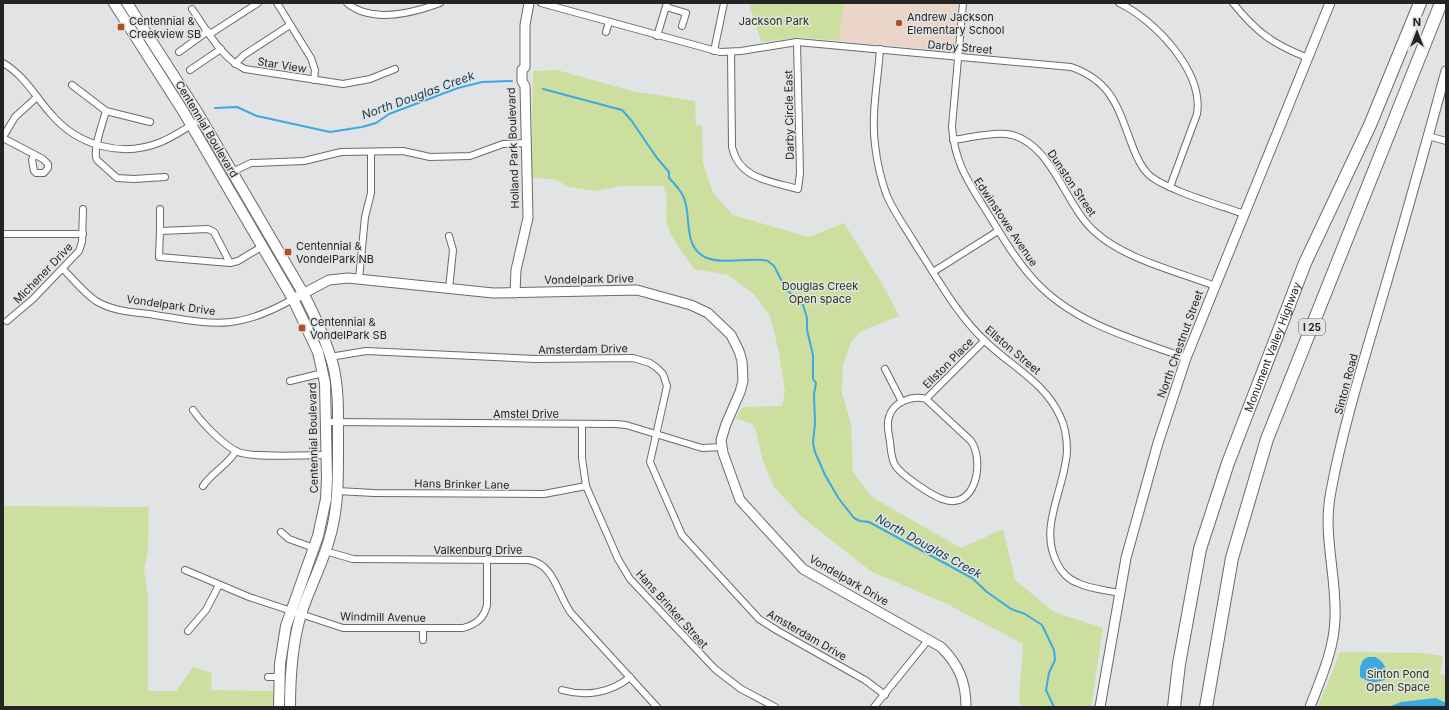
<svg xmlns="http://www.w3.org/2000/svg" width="1449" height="710" font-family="Inter,sans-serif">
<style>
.education{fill:#ebd5c8}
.green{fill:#cddf9f}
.water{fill:#3baae1}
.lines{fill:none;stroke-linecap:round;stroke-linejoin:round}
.stream{stroke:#3baae1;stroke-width:2}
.street-casing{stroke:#6a6b6c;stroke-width:8}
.secondary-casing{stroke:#6a6b6c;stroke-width:11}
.primary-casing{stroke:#6a6b6c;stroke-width:12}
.highway-casing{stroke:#6a6b6c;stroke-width:14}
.street{stroke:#fff;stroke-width:6}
.secondary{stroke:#fff;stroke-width:9}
.primary{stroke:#fff;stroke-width:10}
.highway{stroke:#fff;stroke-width:12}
.poi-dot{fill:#b44e23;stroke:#e2e3e5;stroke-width:1.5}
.labels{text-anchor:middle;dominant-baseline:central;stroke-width:3;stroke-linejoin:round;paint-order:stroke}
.shield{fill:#e2e3e5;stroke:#5d5d5f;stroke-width:1}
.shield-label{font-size:10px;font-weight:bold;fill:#242425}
.poi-label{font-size:11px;fill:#242425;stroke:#e2e3e5;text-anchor:start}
.park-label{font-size:11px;fill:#2a340b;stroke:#e2e3e5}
.street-label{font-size:11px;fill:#242425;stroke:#e2e3e5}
.water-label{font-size:12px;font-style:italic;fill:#0f3d54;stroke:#e2e3e5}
</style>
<rect width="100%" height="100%" fill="#e2e3e5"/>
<polygon class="education" points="844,3 958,3 954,47 949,51 839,41"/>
<g class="green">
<polygon points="749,3 844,3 839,41 801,37 761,42"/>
<path d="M557,70L632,91L695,101L696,125L702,126L703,163L713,193L733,215L809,237L844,223L880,280L899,316L861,331L852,341L843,364L842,393L851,424L853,472L872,497L961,548L1003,529L1015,580L1054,612L1103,628L1091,707H1024L1019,702L1023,644L945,603L872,572L802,517L774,487L763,461L756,431L752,424L736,418L742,407L782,406L785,391L778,348L770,316L754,294L728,275L694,269C684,255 672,240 667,223C664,209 671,202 663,186H621L595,191L569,187L554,179L531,178L533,71Z"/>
<polygon points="3,506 149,507 148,551 144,570 148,595 148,691 176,691 193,667 212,673 211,690 273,691 273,707 3,707"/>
<polygon points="1340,652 1423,653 1443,656 1440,674 1446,675 1446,707 1318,707"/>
</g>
<g class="water">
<path d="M1368,657H1375C1385,662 1388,670 1385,680L1372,683L1360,677V667L1363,660Z"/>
<polygon points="1436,698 1446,703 1446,707 1389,707 1401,702"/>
</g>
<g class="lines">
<g class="stream">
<path d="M543,89L622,110L631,120L657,158L669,172V178C675,184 681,190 684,198C692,217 682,248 707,258C722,264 746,258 763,260L768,261L774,266L786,289L803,305L807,318V330L813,355V379L816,383L814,394L815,423L813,443L815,452L825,475L839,499L854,518L860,521L869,522L972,578L987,592L1011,609L1025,614L1042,625L1054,650L1055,660L1049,673L1046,690L1054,707"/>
<polyline points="215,108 237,107 257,116 330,132 362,127 376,123 389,114 458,88 482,82 512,81"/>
</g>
<g class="street-casing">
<g id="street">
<polyline points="277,3 311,58 315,70 314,80"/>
<path d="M347,3C372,24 413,13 440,3"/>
<path d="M541,3L720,52L741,51L797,42L1071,67C1112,81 1118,108 1132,145C1136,156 1140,166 1148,174C1163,189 1222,206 1244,214"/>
<path d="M963,3L952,126C954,162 969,183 987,212C1002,236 1016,261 1036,282C1075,324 1134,339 1186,358"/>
<path d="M1119,3C1155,20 1204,72 1197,114L1170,187"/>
<path d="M1233,3C1257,33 1273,44 1308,58"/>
<polyline points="666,7 686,13 682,26"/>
<path d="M192,9C207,30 221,58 245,69L343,84L370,79L395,69"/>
<polyline points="606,32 609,22"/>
<polyline points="210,34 258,3"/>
<polyline points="657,36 667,3"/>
<path d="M880,49C878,80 871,114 875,145C877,162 881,180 887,196C895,214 907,230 917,247C938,279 956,313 984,340C1010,366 1044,381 1060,416C1065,426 1067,440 1067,451C1065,489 1038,527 1057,563C1061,572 1069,580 1078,583C1090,589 1106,590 1119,593"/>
<polyline points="714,51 724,3"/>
<polyline points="179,52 208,31"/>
<path d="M731,52L732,147C739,179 770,181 798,189L800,173L797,42"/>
<path d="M3,63C24,75 35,96 51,114C78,146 122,158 161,142C175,136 188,127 201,119"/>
<polyline points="235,64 244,55 290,25"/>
<polyline points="190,70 221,49"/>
<polyline points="72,85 106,111 150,122"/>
<path d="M106,111C103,122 92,151 97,160L117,178L134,179L165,177"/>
<polyline points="1428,136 1446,141"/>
<polyline points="3,137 15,117 37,97"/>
<polyline points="3,138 43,159 48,164 48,168 44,173 36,173 34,171 32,160 34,155"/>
<path d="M953,140C970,138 989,132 1007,134C1051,140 1064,204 1094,231C1124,259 1176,271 1215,286"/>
<polyline points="232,172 251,163 304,161 341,152 403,151 430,157 470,156 503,144 525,143"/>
<polygon points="208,229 214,232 230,263 159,257 160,231"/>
<polyline points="160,231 160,209"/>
<polyline points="3,234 83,234"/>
<polyline points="449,236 453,250 449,289"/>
<polyline points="230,263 238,261 263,246"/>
<path d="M63,269C74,280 84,293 96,301C112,311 132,312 149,314C213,324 235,332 293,299"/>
<polyline points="933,272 998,231"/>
<polyline points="359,279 365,217 371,193 371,152"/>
<polyline points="7,321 33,299 79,251 82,242 83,209"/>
<polyline points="330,357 366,351 535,359 633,358 650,363 657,368 663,374 667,386 650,462 682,535 759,619 778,631 865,680 885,695"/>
<polyline points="885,369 902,402"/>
<polyline points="290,381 323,373"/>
<path d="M926,399L971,441C985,461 976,512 942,499C931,495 901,475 895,465C891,458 891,450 890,442C889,434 886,425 889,417C893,402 912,395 926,399L984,341"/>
<path d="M193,410C202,423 223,445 238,452C251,458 308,455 326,455"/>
<polyline points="327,422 616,424 626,425 702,448 722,447"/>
<polyline points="582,424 582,458 586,486 618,559 630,579 715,669 741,689 775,707"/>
<path d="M203,486C212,472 227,466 236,451"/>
<polyline points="337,491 374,493 544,494 586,486"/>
<polyline points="281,532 289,539 314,548"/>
<path d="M325,551L353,559L529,560C555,565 557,594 571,613L657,707"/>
<path d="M185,570L249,597L343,628H463C477,624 484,618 487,605V560"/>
<polyline points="188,631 206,610 219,585"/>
<polyline points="423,640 423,628"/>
<polyline points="268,677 279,677"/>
<path d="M562,690C585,697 611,693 630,677"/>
<polyline points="874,707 929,639"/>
</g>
</g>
<g class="secondary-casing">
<g id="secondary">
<polyline points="515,293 516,270 528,218 525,86 522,81 522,70 525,67 525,25 529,3"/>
<path d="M293,299L329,280L348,278L493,293L637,290L691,305L708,313L731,335L739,351L742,361L743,381L740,392L726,424L721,440L723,453L740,500L803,569L941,647C959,665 966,682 966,707"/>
<polyline points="1100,707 1126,558 1158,443 1186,358 1330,3"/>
<path d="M1310,707C1321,678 1334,650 1335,619C1337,575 1322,535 1331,491C1342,432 1360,373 1377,315C1401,234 1424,152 1446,71"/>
</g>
</g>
<g class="primary-casing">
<g id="primary">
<polyline points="114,3 183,111 293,299 318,352 325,383 327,478 326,499 318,536 286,626 280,664 279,707"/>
<path d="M127,3L199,115L303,293C315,316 326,340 333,365C339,389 338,416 338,441C338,474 339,508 329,540C322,565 309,589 301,614C292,644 290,676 290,707"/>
</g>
</g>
<g class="highway-casing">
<g id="highway">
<path id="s1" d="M1174,707L1179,664L1200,549L1228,463L1305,263L1370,125L1420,3"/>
<polyline points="1206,707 1232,558 1267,439 1441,3"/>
</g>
</g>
<use href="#street" class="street"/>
<use href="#secondary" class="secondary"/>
<use href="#primary" class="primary"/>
<use href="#highway" class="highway"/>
</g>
<g class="poi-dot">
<circle cx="899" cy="23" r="4"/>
<rect x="117" y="23" width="8" height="8" rx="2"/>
<rect x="284" y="248" width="8" height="8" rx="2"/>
<rect x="298" y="324" width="8" height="8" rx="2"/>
</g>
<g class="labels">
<rect class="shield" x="1299" y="319" width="26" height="16" rx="3"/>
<g class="shield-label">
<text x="1312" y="327">I 25</text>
</g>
<g class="poi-label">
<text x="907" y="17">Andrew Jackson<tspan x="907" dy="13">Elementary School</tspan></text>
<text x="129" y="21">Centennial &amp;<tspan x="129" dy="13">Creekview SB</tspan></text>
<text x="296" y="246">Centennial &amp;<tspan x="296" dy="13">VondelPark NB</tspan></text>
<text x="310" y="322">Centennial &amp;<tspan x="310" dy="13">VondelPark SB</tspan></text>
</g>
<g class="park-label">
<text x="774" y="21">Jackson Park</text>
<text x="820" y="286">Douglas Creek<tspan x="820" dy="13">Open space</tspan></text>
<text x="1398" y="674">Sinton Pond<tspan x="1398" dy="13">Open Space</tspan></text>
</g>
<g class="street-label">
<text transform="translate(960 47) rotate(5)">Darby Street</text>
<text transform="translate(282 65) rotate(9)">Star View</text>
<text transform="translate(789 115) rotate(-91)">Darby Circle East</text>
<text transform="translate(207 129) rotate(59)">Centennial Boulevard</text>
<text transform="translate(513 148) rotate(-92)">Holland Park Boulevard</text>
<text transform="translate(1072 183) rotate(56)">Dunston Street</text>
<text transform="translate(1006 222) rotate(56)">Edwinstowe Avenue</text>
<text transform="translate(43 273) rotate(-46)">Michener Drive</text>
<text transform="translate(589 279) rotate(-1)">Vondelpark Drive</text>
<text transform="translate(171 305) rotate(8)">Vondelpark Drive</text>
<text transform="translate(1180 344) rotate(-70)">North Chestnut Street</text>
<text stroke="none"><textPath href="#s1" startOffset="375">Monument Valley Highway</textPath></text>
<text transform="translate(583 349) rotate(-1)">Amsterdam Drive</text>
<text transform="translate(1013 350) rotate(40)">Ellston Street</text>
<text transform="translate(948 363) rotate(-45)">Ellston Place</text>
<text transform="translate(1346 384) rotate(-75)">Sinton Road</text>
<text x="526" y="414">Amstel Drive</text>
<text transform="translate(313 438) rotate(-91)">Centennial Boulevard</text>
<text transform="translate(462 484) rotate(1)">Hans Brinker Lane</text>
<text x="478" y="550">Valkenburg Drive</text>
<text transform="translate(849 580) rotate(30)">Vondelpark Drive</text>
<text transform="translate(672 609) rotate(48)">Hans Brinker Street</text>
<text transform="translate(383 617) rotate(1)">Windmill Avenue</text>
<text transform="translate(807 635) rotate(30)">Amsterdam Drive</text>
</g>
<g class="water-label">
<text transform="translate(418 95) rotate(-20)">North Douglas Creek</text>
<text transform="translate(929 546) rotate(29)">North Douglas Creek</text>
</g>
</g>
<rect width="1449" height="710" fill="none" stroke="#242425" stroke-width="8"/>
<g transform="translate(1417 32)" stroke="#e2e3e5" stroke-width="3" paint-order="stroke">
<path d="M0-3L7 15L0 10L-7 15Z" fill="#242425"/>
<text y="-6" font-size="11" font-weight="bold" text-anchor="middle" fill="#242425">N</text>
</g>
</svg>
